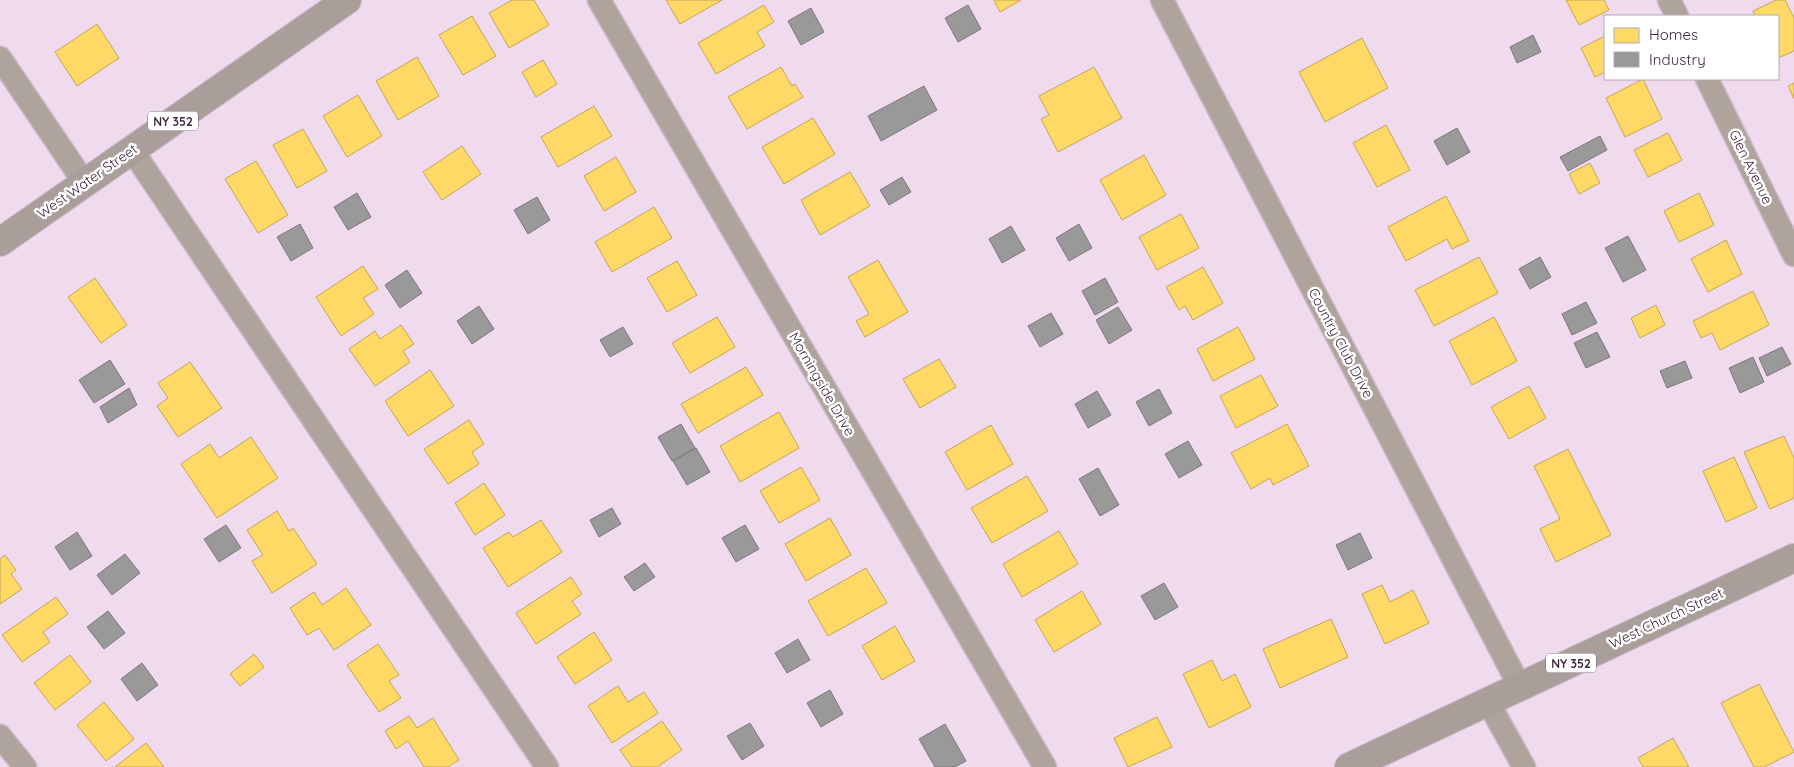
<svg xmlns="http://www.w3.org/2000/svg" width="1794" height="767" font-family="Quicksand,sans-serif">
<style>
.homes{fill:#ffd966;stroke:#c6a45a}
.industry{fill:#999;stroke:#7f777e}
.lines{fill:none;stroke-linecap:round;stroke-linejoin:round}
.street-casing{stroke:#cbb8c8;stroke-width:25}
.primary-casing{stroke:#cbb8c8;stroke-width:30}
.street{stroke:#afa49c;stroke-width:22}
.primary{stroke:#a99e99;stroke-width:28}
.labels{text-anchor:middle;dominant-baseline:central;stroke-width:5;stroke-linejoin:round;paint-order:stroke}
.shield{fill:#fff;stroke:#7a6878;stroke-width:1}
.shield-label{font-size:12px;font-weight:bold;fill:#41283e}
.street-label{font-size:14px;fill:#41283e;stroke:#fff}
</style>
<rect width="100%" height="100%" fill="#f0daed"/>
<g class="homes">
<polygon points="512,0 534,0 549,25 509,48 489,13"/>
<polygon points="666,0 722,0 680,24"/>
<polygon points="994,0 1021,0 1000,12"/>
<polygon points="1566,0 1604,0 1609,10 1579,25"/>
<polygon points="1776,0 1785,0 1794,18 1794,51 1778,58 1778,16 1755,16 1753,11"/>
<polygon points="764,5 774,22 757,32 765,46 716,74 698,43"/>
<polygon points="472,16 496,56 463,75 439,35"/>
<polygon points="97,24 119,58 77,86 55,52"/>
<polygon points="1605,36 1605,72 1595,77 1581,48"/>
<polygon points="1362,38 1388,88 1325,122 1299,72"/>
<polygon points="417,57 439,96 398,120 376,81"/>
<polygon points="543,60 557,84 536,97 522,72"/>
<polygon points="781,67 792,86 795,84 803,97 747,129 728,97"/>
<polygon points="1094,67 1122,118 1058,152 1041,119 1049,115 1039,96"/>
<polygon points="1643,79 1662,119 1625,137 1606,98"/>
<polygon points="1794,83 1794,99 1788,86"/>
<polygon points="358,95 382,136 347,157 323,116"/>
<polygon points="594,106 612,136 558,167 541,137"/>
<polygon points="813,118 835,154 784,184 762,147"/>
<polygon points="1386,125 1410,170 1377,187 1353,143"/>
<polygon points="303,129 327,171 297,188 273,145"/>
<polygon points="1668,133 1682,160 1648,177 1634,150"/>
<polygon points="462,146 481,174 442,200 423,172"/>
<polygon points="1144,155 1166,195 1122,220 1100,180"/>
<polygon points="616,157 636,192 604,211 584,176"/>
<polygon points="256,161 288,215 258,233 225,179"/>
<polygon points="1590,163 1600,183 1579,194 1569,174"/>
<polygon points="850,172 870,206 820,235 801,200"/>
<polygon points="1699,193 1714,225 1679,242 1664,211"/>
<polygon points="1446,196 1469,241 1452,249 1447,239 1406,261 1388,227"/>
<polygon points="654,207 672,238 612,272 595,242"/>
<polygon points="1181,214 1199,248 1157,270 1139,237"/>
<polygon points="1726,240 1742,274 1708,292 1691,259"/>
<polygon points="1479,257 1498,293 1434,326 1415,290"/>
<polygon points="878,260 908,312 865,337 856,321 869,314 848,277"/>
<polygon points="677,261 697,295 667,312 647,278"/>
<polygon points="363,266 378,289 363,298 374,314 341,336 316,297"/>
<polygon points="1203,267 1223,303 1193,320 1185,306 1179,310 1166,287"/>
<polygon points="95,278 127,325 101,343 68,297"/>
<polygon points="1753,291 1769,325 1720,350 1712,333 1701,338 1693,321"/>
<polygon points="1656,305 1665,325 1640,338 1631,318"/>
<polygon points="717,317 735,347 690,373 672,343"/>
<polygon points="1494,317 1517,361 1472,385 1449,341"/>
<polygon points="401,325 414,344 403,351 410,362 375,386 349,349 375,331 380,339"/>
<polygon points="1238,327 1255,359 1213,381 1197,349"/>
<polygon points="939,359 956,387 920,408 903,379"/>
<polygon points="190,362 222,408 178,437 157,406 168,398 158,383"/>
<polygon points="746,367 763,395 698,433 681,404"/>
<polygon points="430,370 454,406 408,436 385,401"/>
<polygon points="1261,375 1278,406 1236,428 1220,396"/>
<polygon points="1529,386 1546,418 1509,439 1491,407"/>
<polygon points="779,412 799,448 740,482 720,446"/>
<polygon points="469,420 484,444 472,452 479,464 448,484 424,449"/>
<polygon points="1287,424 1309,466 1273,485 1270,478 1251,489 1231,453"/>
<polygon points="991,425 1013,464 967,490 945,452"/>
<polygon points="1784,436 1794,458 1794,498 1770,509 1744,452"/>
<polygon points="251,437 278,478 217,518 181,464 210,444 219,458"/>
<polygon points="1568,449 1611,535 1556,562 1540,529 1560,519 1534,466"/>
<polygon points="1734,457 1757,508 1726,522 1703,471"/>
<polygon points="801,467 820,500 779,523 760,491"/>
<polygon points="1027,476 1048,511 992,543 971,508"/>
<polygon points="484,483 505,515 475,535 455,503"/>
<polygon points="277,511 289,531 293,528 317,564 272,593 252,561 263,555 247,530"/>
<polygon points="830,518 851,555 806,581 785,544"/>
<polygon points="541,520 562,552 508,587 483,548 509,532 513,537"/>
<polygon points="1059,531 1078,564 1022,597 1003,564"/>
<polygon points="5,555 16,570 11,574 22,589 0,604 0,559"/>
<polygon points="866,568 887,603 828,636 808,601"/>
<polygon points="571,577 582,594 572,601 581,614 536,644 516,613"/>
<polygon points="1382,585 1390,602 1413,590 1429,623 1385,644 1362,594"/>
<polygon points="346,588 371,625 334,650 319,628 307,635 290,608 314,592 322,605"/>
<polygon points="1082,591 1101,624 1054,652 1035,620"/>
<polygon points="56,597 68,614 43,632 50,642 22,662 2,635"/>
<polygon points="1331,619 1348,657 1280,688 1263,649"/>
<polygon points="895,626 915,661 882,680 862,646"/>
<polygon points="594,632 612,660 575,684 557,657"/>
<polygon points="378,644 399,675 389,681 401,698 379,712 347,665"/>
<polygon points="254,654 264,667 240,686 230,674"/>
<polygon points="70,655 91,682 55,710 34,683"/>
<polygon points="1212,660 1222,681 1235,674 1251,707 1209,728 1183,674"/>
<polygon points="1759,684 1794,752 1764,767 1754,767 1721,703"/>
<polygon points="618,686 628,702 644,692 658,713 612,743 588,706"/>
<polygon points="104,702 134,739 106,761 77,725"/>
<polygon points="409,716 417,728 433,718 459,760 448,767 424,767 408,741 396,749 385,731"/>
<polygon points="1157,717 1172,747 1128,767 1114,738"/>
<polygon points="662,721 682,750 657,767 632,767 620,750"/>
<polygon points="1673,738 1689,767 1643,767 1638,758"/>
<polygon points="146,743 164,767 115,767"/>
</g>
<g class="industry">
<polygon points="968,5 981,29 958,42 945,18"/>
<polygon points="811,8 824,32 801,45 788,21"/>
<polygon points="1533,35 1541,52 1517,63 1510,47"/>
<polygon points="924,86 937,110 881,141 868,116"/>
<polygon points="1457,128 1470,152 1447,165 1434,141"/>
<polygon points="1600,136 1607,150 1568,171 1560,157"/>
<polygon points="902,177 911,192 889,205 880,190"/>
<polygon points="357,193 371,217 348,230 334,207"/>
<polygon points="537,197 550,220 528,234 514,210"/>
<polygon points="300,224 313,248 291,261 277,237"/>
<polygon points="1079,224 1092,248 1069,261 1056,238"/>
<polygon points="1011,226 1025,250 1002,263 989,239"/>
<polygon points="1628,236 1646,270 1623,282 1605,248"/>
<polygon points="1540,257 1551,277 1530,289 1519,269"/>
<polygon points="407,270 422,293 400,308 385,285"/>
<polygon points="1105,278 1118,302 1095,315 1082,291"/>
<polygon points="1586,302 1597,323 1572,335 1562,314"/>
<polygon points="479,306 494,329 472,344 457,321"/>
<polygon points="1118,307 1132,330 1109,344 1096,320"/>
<polygon points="1051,313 1063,334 1040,347 1028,326"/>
<polygon points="623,327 633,344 610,357 600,340"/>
<polygon points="1597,332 1610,357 1586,368 1574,343"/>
<polygon points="1782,347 1791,364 1767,376 1759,358"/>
<polygon points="1753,357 1764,382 1740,393 1729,368"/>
<polygon points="110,360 125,384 94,403 79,380"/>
<polygon points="1685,361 1692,378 1667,388 1660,371"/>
<polygon points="129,388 137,405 108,423 100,407"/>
<polygon points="1159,389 1172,413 1149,426 1136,402"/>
<polygon points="1097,391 1111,415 1088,428 1075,404"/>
<polygon points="681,424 695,448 672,461 658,437"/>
<polygon points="1188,441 1202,465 1179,478 1165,454"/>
<polygon points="696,448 710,472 687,485 673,461"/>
<polygon points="1098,468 1119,505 1100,516 1079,479"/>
<polygon points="612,508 621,524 599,537 590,520"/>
<polygon points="226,525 241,548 219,562 204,539"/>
<polygon points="745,525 759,549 736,562 722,538"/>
<polygon points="77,532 92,556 70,570 55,547"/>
<polygon points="1360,533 1372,558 1348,570 1336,545"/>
<polygon points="125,554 140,573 112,595 97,575"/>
<polygon points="645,563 655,577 634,591 624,577"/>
<polygon points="1164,583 1178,607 1155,620 1141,596"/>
<polygon points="108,611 125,633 104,649 87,627"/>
<polygon points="798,639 810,660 787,673 775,653"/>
<polygon points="142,663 158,685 137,701 121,679"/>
<polygon points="830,690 843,714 821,727 807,703"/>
<polygon points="750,723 764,746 742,760 727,736"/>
<polygon points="945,724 966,761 955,767 935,767 919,739"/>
</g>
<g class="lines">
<g class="street-casing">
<g id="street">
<polyline points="599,0 1045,767"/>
<polyline points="1162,0 1520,687"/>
<polyline points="1669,0 1677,16"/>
<polyline points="0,58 84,182"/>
<polyline points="1707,79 1794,255"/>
<polyline points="132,150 547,767"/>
<polyline points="1488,702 1524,767"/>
<polyline points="0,736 25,767"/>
</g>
</g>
<g class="primary-casing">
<g id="primary">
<polyline points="0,242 347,0"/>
<polyline points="1349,767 1794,558"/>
</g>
</g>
<use href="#street" class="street"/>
<use href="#primary" class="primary"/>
</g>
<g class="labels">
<g class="shield">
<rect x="148" y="111.5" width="50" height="19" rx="4"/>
<rect x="1546" y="653.5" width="50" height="19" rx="4"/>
</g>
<g class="shield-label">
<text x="173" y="121">NY 352</text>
<text x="1571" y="663">NY 352</text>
</g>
<g class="street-label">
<text transform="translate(1751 167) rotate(64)">Glen Avenue</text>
<text transform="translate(87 181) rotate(-35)">West Water Street</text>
<text transform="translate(1341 343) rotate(62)">Country Club Drive</text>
<text transform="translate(822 384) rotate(60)">Morningside Drive</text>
<text transform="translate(1666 618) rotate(-25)">West Church Street</text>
</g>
</g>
<rect x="1604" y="15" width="175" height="65" fill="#ffffff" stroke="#b3a9b2"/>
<rect x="1614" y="28" width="25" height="15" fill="#ffd966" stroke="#b3a9b2"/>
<text x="1649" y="40" font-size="15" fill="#41283e">Homes</text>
<rect x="1614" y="52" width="25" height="15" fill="#999999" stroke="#b3a9b2"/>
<text x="1649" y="65" font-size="15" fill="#41283e">Industry</text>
</svg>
